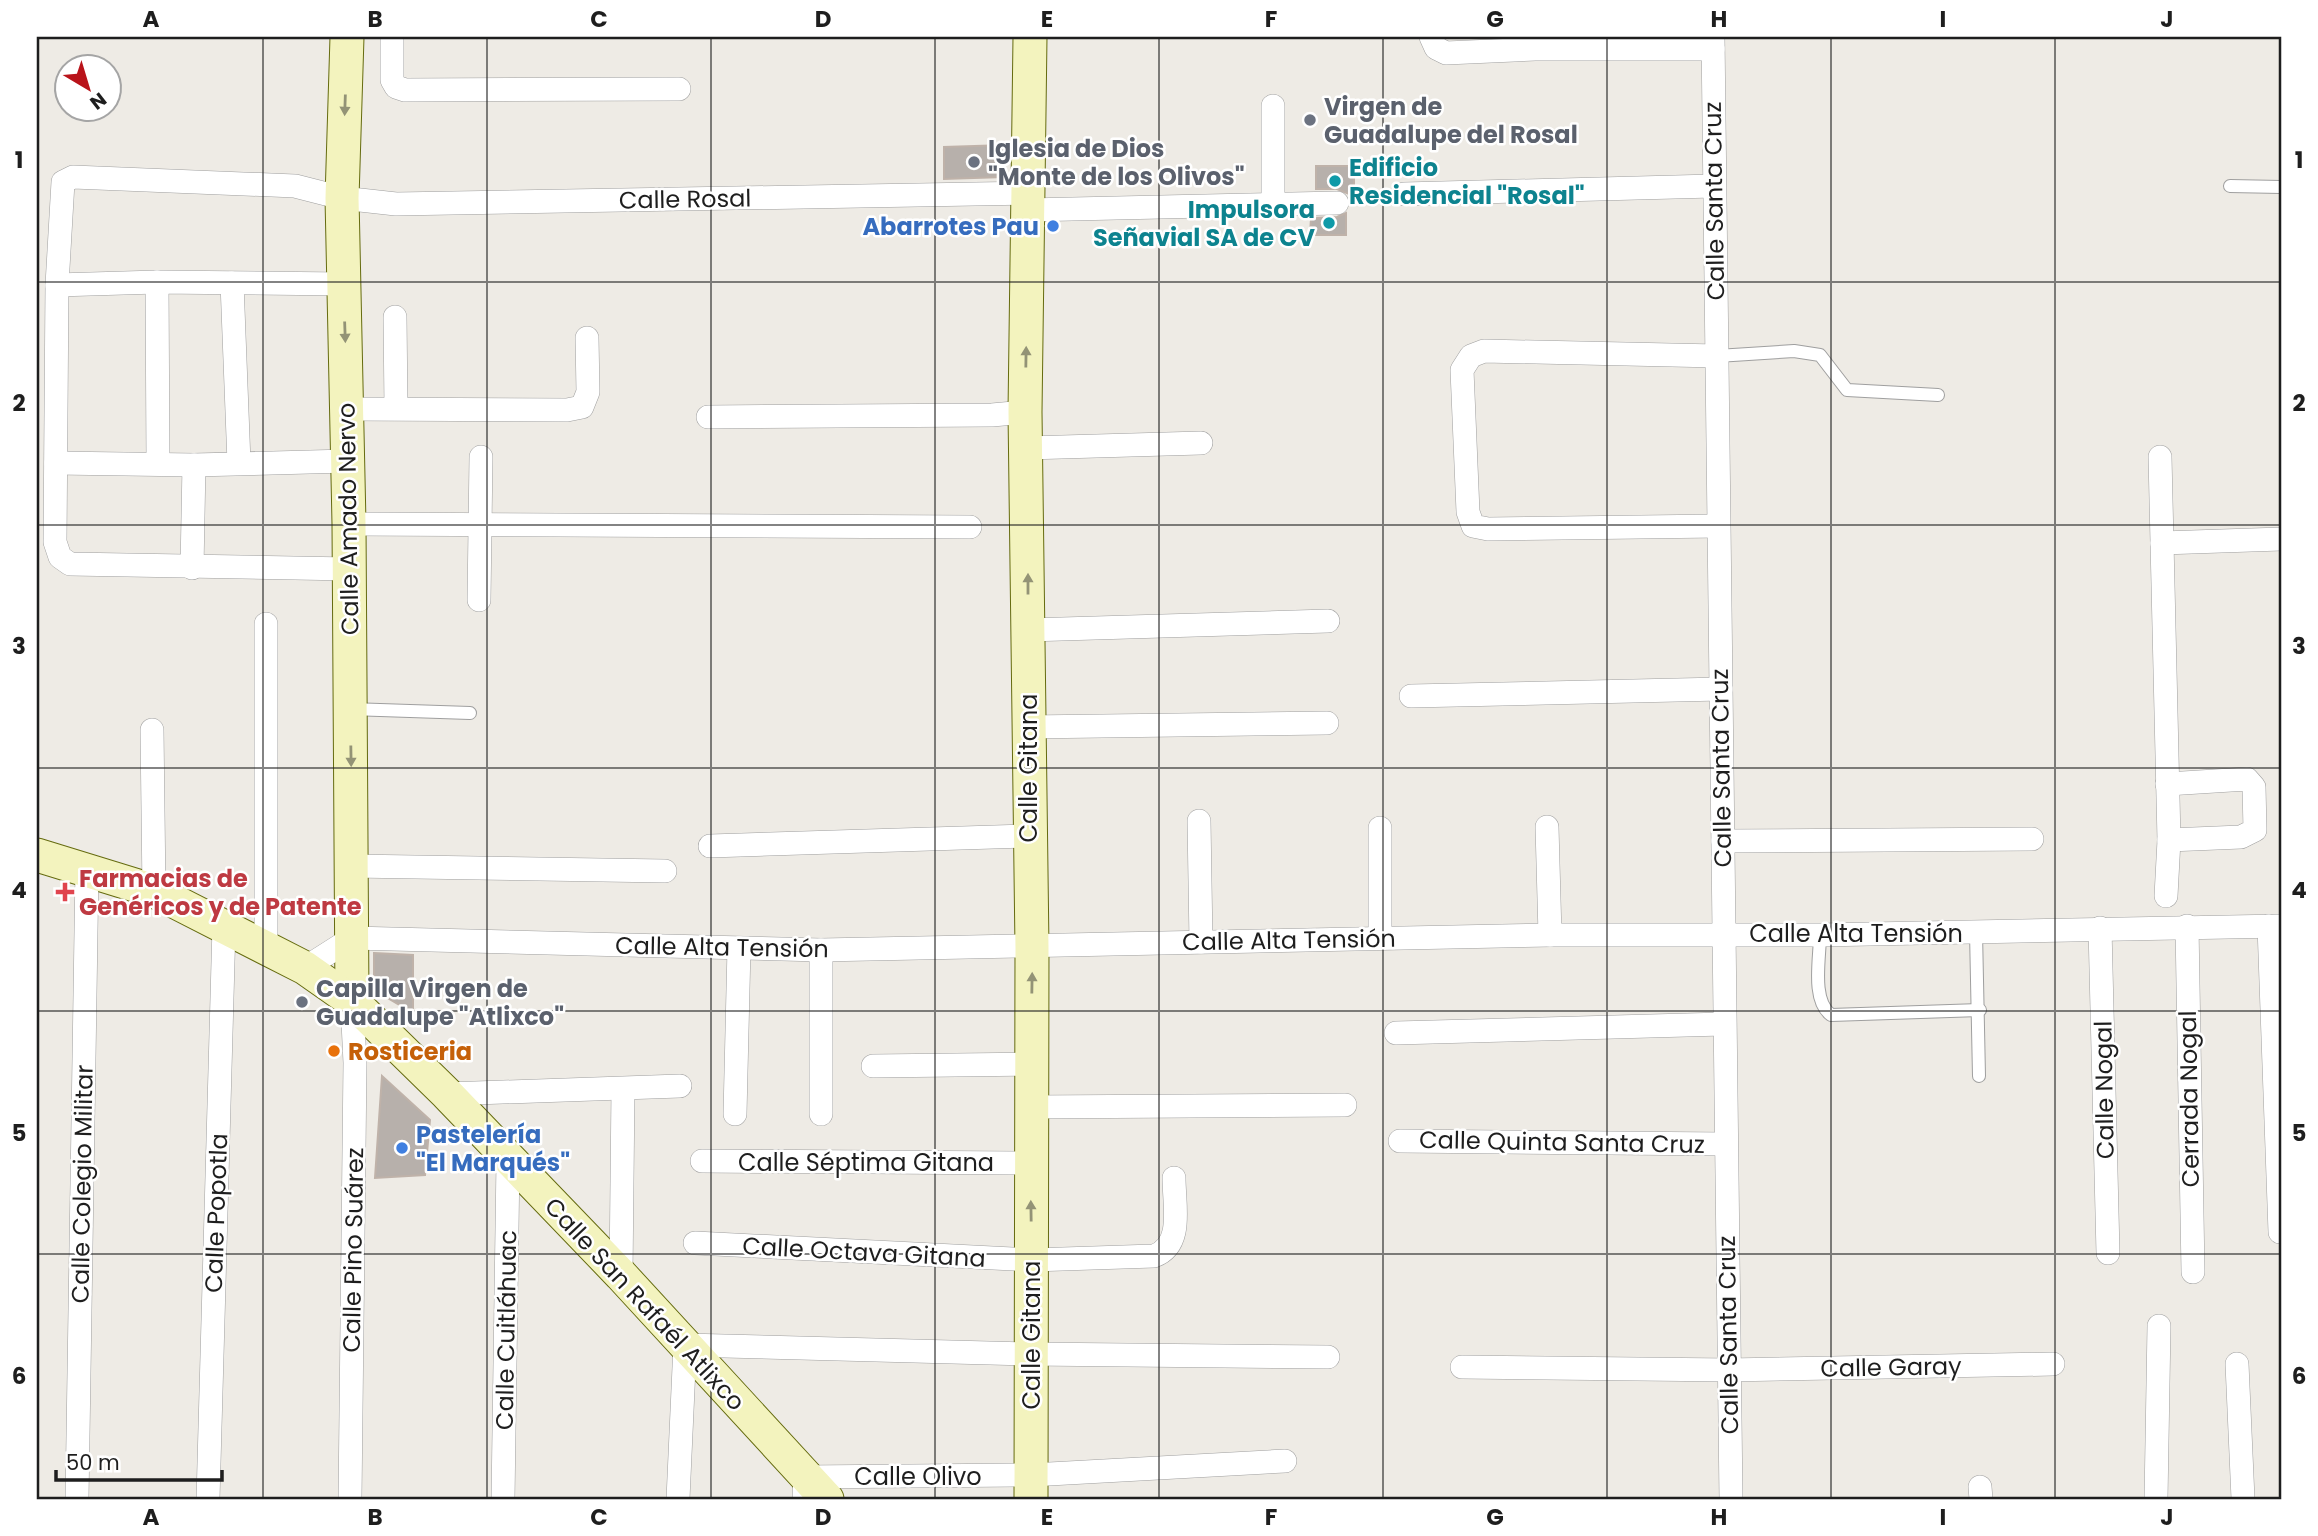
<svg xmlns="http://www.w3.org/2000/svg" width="2318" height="1536" font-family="Poppins,sans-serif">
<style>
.building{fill:#b7b0ab;stroke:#bfb2a9;stroke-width:2}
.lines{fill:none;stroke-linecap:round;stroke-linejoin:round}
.lane-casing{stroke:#9f9f9f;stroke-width:14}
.street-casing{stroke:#9f9f9f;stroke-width:24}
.secondary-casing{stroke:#656b0f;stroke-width:35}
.lane{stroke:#fff;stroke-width:12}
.street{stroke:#fff;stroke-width:23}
.secondary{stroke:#f3f3be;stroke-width:33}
.oneway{fill:#939376}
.grid{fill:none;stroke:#1e1e1e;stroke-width:2;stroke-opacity:0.55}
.worship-dot{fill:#6b7280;stroke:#fff;stroke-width:2.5}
.culture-dot{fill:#0f9aa8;stroke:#fff;stroke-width:2.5}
.shop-dot{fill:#3f7fe0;stroke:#fff;stroke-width:2.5}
.health-dot{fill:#e0444e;stroke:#fff;stroke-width:2.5}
.food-dot{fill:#e8710a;stroke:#fff;stroke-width:2.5}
.labels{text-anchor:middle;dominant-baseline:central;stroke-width:5;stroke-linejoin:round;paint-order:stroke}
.worship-label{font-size:24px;font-weight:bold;fill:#5b616d;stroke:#fff;text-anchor:start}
.culture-label{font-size:24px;font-weight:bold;fill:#0d838f;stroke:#fff;text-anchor:start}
.street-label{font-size:24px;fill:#1e1e1e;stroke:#fff}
.shop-label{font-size:24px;font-weight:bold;fill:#366cbe;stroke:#fff;text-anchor:end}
.health-label{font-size:24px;font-weight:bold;fill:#be3a42;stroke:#fff;text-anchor:start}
.food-label{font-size:24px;font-weight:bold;fill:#c56008;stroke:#fff;text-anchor:start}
.neatline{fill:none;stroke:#1e1e1e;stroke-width:2.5}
.grid-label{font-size:23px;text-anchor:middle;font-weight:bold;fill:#1e1e1e}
</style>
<rect width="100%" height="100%" fill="#eeebe5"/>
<g class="building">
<polygon points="1005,145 1004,177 944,179 944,147"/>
<polygon points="1316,166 1354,166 1354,196 1337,189 1316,189"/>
<polygon points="1346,213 1346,235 1310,235 1311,218 1337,217"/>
<polygon points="374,953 413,955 413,1013 374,990"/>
<polygon points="382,1076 430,1120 425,1175 375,1178"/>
</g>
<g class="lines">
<g class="lane-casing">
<g id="lane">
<polyline points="2230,186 2281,187"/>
<polyline points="1717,356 1794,351 1820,355 1847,390 1938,395"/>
<polyline points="350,709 470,713"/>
<polyline points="1976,932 1979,1076"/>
<path d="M1820,935C1820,958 1811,1000 1831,1015L1980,1010"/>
</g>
</g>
<g class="street-casing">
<g id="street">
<polyline points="392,37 392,80 396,87 405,90 679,89"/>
<polyline points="1431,37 1436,48 1446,53 1535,49 1713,49"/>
<polyline points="1713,37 1731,1499"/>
<polyline points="1273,106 1273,204"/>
<polyline points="1404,194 1713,186"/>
<polyline points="1028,210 1337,203"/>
<polyline points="157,282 158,463"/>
<polyline points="232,283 239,463"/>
<polyline points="57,285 157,282 343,284"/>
<polyline points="395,317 396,408"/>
<polyline points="1717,356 1484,351 1471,356 1462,370 1468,512 1473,526 1488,529 1718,526"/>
<polyline points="347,409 567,410 582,407 588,392 587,338"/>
<polyline points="708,417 992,415 1025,412"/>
<polyline points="1027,448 1201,443"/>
<polyline points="2160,457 2169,840 2166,896"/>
<polyline points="56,463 194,465 347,461"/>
<polyline points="349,524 970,527"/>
<polyline points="2162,543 2281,539"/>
<polyline points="192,568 194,465"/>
<polyline points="349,569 70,564 60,557 55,542 57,285 63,182 73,177 295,186 342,198 396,204 1028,193"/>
<polyline points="479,600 481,457"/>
<polyline points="266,624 266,950"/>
<polyline points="1028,630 1328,621"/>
<polyline points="1411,696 1721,689"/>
<polyline points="1028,727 1327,723"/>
<polyline points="152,730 154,891"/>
<polyline points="2167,784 2247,779 2254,787 2255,830 2241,837 2169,840"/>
<polyline points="1199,821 1201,942"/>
<polyline points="1547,827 1550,935"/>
<polyline points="1380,828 1380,938"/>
<polyline points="1723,841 2032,839"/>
<polyline points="710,846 1028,836"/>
<polyline points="352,866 665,871"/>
<polyline points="2187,926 2193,1272"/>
<polyline points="2269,926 2280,1232"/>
<polyline points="2100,928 2108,1253"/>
<polyline points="305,968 352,938 821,950 1550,935 1820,935 2281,926"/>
<polyline points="1396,1033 1723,1024"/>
<polyline points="873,1066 1031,1064"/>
<polyline points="447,1094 680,1086"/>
<polyline points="1032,1107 1345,1105"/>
<polyline points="735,1114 739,948"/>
<polyline points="821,1114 821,950"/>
<polyline points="1400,1141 1725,1144"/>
<polyline points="702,1161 1031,1163"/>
<path d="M695,1243L1032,1260L1154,1256C1184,1245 1174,1206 1174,1178"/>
<polyline points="621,1275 623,1089"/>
<polyline points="2237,1364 2243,1499"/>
<polyline points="1462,1367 1729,1370 2053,1364"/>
<polyline points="1980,1487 1981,1499"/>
<polyline points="77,1499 87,869"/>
<polyline points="208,1499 224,926"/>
<polyline points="350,1499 355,1063 352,1001"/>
<polyline points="503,1499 508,1161"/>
<polyline points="678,1499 685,1345 1031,1354 1328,1357"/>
<polyline points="804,1499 805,1477 1031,1475 1285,1461"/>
<polyline points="2156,1499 2159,1326"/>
</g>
</g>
<g class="secondary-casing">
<g id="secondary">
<polyline points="347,37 342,198 349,524 352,1001"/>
<polyline points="1030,37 1025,412 1032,948 1031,1499"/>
<polyline points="37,855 154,891 305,968 352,1001 447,1094 621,1275 827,1499"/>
</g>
</g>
<use href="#lane" class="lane"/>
<use href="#street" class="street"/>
<use href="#secondary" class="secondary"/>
</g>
<defs><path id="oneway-solid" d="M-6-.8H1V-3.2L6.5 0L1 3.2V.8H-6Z" transform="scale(1.75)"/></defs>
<g class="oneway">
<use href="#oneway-solid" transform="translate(345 105) rotate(92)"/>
<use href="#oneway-solid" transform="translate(345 332) rotate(88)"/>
<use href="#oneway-solid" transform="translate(1026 357) rotate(-89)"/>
<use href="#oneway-solid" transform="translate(1028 584) rotate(-90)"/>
<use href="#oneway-solid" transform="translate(351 756) rotate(89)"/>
<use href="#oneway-solid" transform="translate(1032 983) rotate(-89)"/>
<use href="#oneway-solid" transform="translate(1031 1211) rotate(-91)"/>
</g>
<path class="grid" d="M263,37V1499M487,37V1499M711,37V1499M935,37V1499M1159,37V1499M1383,37V1499M1607,37V1499M1831,37V1499M2055,37V1499M37,282H2281M37,525H2281M37,768H2281M37,1011H2281M37,1254H2281"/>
<g class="worship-dot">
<circle cx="1310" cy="120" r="7"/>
<circle cx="974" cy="162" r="7"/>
<circle cx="302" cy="1002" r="7"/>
</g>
<g class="culture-dot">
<circle cx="1335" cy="181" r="7"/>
<circle cx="1329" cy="223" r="7"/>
</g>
<g class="shop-dot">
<circle cx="1053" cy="226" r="7"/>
<circle cx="402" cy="1148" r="7"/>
</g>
<path class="health-dot" d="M61.5 881.5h7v7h7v7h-7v7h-7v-7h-7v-7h7z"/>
<circle class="food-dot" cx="334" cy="1051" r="7"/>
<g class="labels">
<g class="worship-label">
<text x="1324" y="106">Virgen de<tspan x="1324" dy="28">Guadalupe del Rosal</tspan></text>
<text x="988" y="148">Iglesia de Dios<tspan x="988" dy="28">"Monte de los Olivos"</tspan></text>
<text x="316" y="988">Capilla Virgen de<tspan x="316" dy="28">Guadalupe "Atlixco"</tspan></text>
</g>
<g class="culture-label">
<text x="1349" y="167">Edificio<tspan x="1349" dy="28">Residencial "Rosal"</tspan></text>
<text x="1315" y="209" text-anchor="end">Impulsora<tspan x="1315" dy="28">Señavial SA de CV</tspan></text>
</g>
<g class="street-label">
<text transform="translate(685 199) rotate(-1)">Calle Rosal</text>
<text transform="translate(1714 201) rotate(-91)">Calle Santa Cruz</text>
<text transform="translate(348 519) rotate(-91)">Calle Amado Nervo</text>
<text transform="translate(1028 768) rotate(-90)">Calle Gitana</text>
<text transform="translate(1721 768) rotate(-91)">Calle Santa Cruz</text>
<text x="1856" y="933">Calle Alta Tensión</text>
<text transform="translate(1289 940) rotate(-1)">Calle Alta Tensión</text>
<text transform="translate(722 947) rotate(1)">Calle Alta Tensión</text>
<text transform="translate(2104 1090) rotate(-91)">Calle Nogal</text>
<text transform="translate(2189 1099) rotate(-91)">Cerrada Nogal</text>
<text transform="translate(1562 1142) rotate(1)">Calle Quinta Santa Cruz</text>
<text x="866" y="1162">Calle Séptima Gitana</text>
<text transform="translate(82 1184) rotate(-89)">Calle Colegio Militar</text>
<text transform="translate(216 1213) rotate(-88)">Calle Popotla</text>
<text transform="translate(353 1250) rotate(-89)">Calle Pino Suárez</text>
<text transform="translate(864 1252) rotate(3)">Calle Octava Gitana</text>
<text transform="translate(645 1304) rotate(47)">Calle San Rafaél Atlixco</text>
<text transform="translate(506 1330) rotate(-89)">Calle Cuitláhuac</text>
<text transform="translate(1031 1335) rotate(-90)">Calle Gitana</text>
<text transform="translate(1728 1335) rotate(-91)">Calle Santa Cruz</text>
<text transform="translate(1891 1367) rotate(-1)">Calle Garay</text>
<text x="918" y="1476">Calle Olivo</text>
</g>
<g class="shop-label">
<text x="1039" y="226">Abarrotes Pau</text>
<text x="416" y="1134" text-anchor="start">Pastelería<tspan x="416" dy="28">"El Marqués"</tspan></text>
</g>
<g class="health-label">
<text x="79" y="878">Farmacias de<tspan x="79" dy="28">Genéricos y de Patente</tspan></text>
</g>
<g class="food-label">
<text x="348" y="1051">Rosticeria</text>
</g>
</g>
<rect width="2318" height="1536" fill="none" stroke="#ffffff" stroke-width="77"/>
<g transform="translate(88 88) rotate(142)"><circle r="33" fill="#ffffff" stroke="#a5a5a5" stroke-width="2"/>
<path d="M0-5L12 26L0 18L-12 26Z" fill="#b9131a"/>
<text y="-10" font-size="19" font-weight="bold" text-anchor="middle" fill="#1e1e1e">N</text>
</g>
<path d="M56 1470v10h166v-10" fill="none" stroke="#1e1e1e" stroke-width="3.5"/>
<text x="66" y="1470" font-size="21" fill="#1e1e1e" stroke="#ffffff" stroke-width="5" paint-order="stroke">50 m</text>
<rect x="38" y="38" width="2242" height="1460" class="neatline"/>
<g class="grid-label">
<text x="151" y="27">A</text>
<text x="375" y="27">B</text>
<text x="599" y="27">C</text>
<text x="823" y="27">D</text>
<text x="1047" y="27">E</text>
<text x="1271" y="27">F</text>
<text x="1495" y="27">G</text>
<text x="1719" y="27">H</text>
<text x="1943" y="27">I</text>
<text x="2167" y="27">J</text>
<text x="19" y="168">1</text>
<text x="2299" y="168">1</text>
<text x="19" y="411">2</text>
<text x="2299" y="411">2</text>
<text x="19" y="654">3</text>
<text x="2299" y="654">3</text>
<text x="19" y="898">4</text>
<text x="2299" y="898">4</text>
<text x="19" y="1141">5</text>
<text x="2299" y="1141">5</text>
<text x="19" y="1384">6</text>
<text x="2299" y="1384">6</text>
<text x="151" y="1525">A</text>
<text x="375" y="1525">B</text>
<text x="599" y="1525">C</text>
<text x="823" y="1525">D</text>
<text x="1047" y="1525">E</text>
<text x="1271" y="1525">F</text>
<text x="1495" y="1525">G</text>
<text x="1719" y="1525">H</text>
<text x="1943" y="1525">I</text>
<text x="2167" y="1525">J</text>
</g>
</svg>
